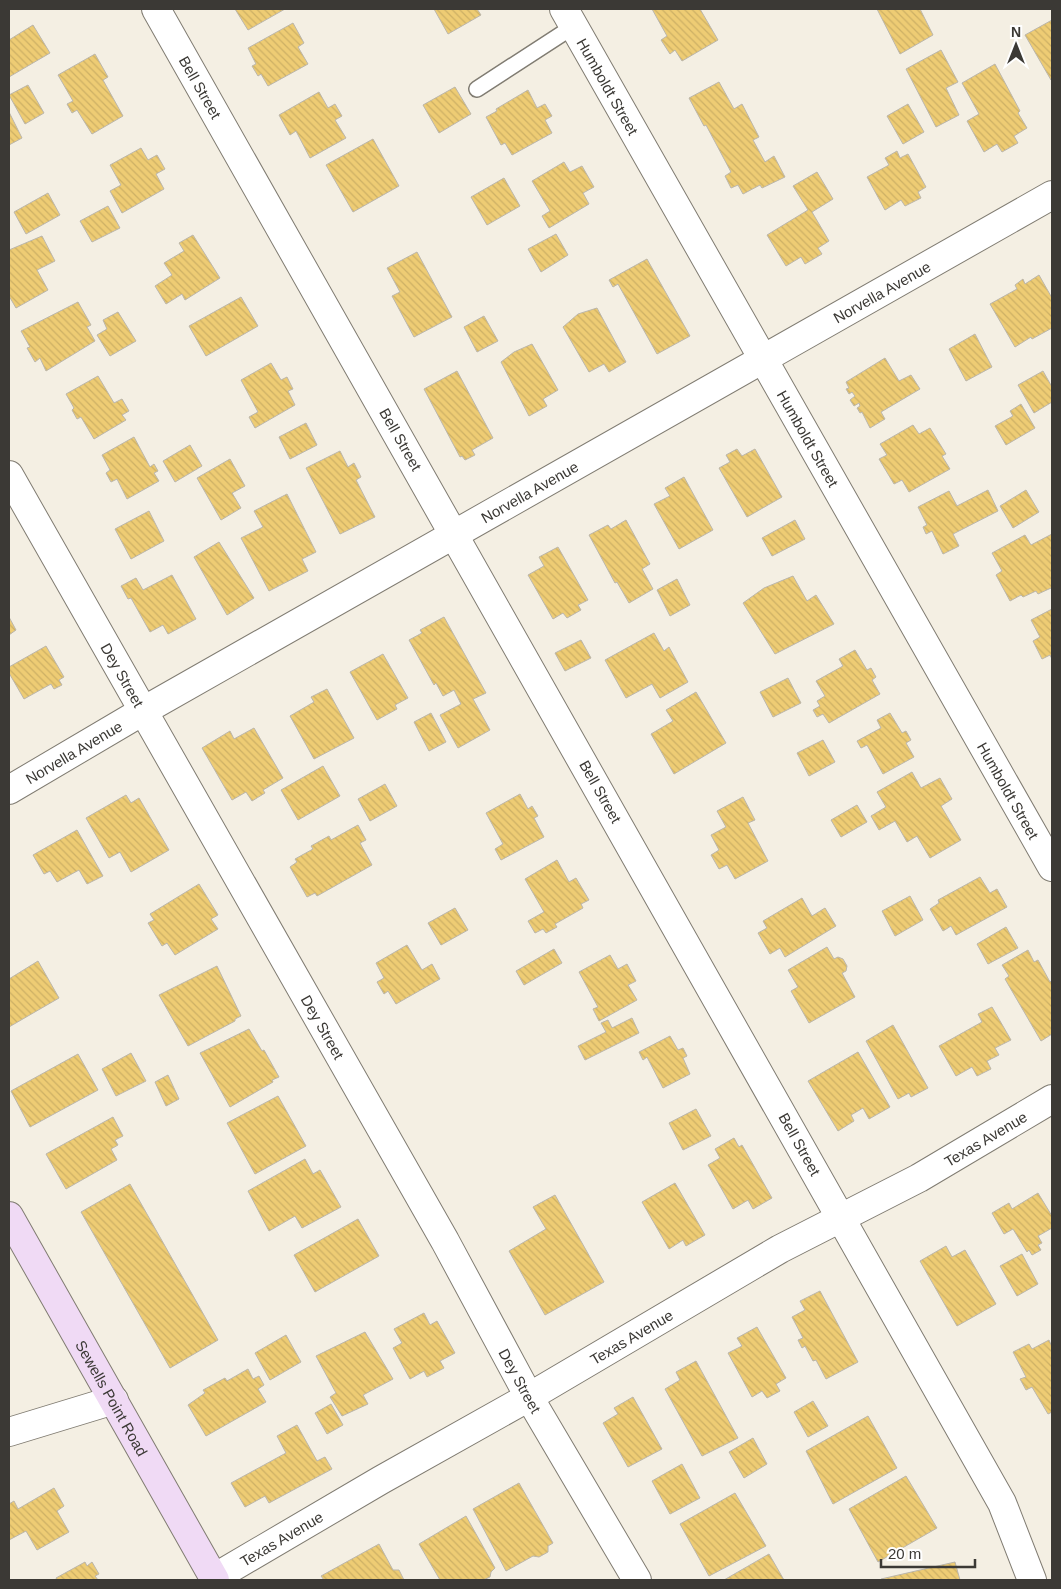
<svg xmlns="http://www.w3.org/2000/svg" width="1061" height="1589" font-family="Helvetica,sans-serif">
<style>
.building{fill:url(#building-back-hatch);stroke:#bbb6ab}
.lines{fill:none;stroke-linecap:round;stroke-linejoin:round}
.service-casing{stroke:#807c72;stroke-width:18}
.minor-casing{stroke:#807c72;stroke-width:30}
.secondary-casing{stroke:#807c72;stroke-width:30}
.service{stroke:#fff;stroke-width:15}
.minor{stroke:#fff;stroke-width:28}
.secondary{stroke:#f0daf5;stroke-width:28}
.labels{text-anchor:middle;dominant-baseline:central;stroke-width:5;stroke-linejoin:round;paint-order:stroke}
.street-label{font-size:15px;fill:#3b3935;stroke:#fff}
</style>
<defs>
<pattern id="building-back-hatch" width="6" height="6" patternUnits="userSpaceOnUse" patternTransform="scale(1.25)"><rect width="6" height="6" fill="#eecc74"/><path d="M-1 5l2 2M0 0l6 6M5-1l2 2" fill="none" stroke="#cdb065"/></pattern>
</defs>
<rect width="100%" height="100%" fill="#f4efe3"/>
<g class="building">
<polygon points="235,9 285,9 248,30"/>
<polygon points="434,9 477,9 481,15 448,34"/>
<polygon points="652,9 700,9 718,40 682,61 675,50 670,54 661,40 667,36"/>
<polygon points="877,9 920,9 933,35 900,54"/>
<polygon points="1052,20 1052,80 1051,80 1025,35"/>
<polygon points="293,23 304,43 298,47 308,64 268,86 261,74 258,76 252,66 256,64 248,48"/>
<polygon points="33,25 50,53 9,77 9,40"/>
<polygon points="941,50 958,82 946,88 959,115 936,127 906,69"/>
<polygon points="95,54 108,77 103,80 123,116 92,134 77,110 72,113 67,104 73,101 58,75"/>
<polygon points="995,64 1020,111 1018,113 1027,128 1014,136 1018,143 1002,152 997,144 984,152 967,121 979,114 962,83"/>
<polygon points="719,82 734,109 742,104 759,137 753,140 765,162 774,156 785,177 762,188 760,185 743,194 738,185 731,188 725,176 731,172 706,125 704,126 689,98"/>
<polygon points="28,85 44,113 25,124 9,95"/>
<polygon points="455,87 471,114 439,133 423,105"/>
<polygon points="528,90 537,108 545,104 552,116 545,120 552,133 512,155 505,143 501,145 486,117 497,111 496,109"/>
<polygon points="319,92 328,108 335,104 342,116 335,120 346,138 310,158 296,131 290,135 279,115"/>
<polygon points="908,104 924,132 903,144 887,116"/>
<polygon points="9,112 22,138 9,145"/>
<polygon points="373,139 399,186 353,212 326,165"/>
<polygon points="141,148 148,160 157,155 165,169 156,174 164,189 122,213 110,191 121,185 110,165"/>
<polygon points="897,151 900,158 908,154 926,187 918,192 921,198 905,206 901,200 885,210 867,177 889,165 885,158"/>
<polygon points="564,162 570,172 582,166 594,187 583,193 589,204 549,228 542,216 550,211 532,181"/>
<polygon points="817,172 833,199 812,212 829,241 818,248 822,254 805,264 801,257 786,266 767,235 808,210 793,186"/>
<polygon points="504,178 520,206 487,225 471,197"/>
<polygon points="48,193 60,215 26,234 14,212"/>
<polygon points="108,206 120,228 92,242 80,221"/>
<polygon points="556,234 568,255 541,272 528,249"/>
<polygon points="193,235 220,278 185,300 182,294 166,304 155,286 172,275 164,263 184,251 179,243"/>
<polygon points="42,236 55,261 37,270 48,290 16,308 9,296 9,250"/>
<polygon points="417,252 452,317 414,337 392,296 400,292 387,268"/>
<polygon points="647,259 690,336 657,354 618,284 613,287 609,280"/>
<polygon points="1039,275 1052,298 1052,328 1032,339 1031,337 1015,347 990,304 1017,289 1015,285 1023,279 1025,284"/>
<polygon points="241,297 258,326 206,356 189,326"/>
<polygon points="78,302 91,325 87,327 95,341 46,371 40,358 35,362 27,348 30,347 21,331"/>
<polygon points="597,308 626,362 609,372 604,364 589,372 563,327 578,314"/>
<polygon points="118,312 136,341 110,356 97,335 107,329 103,320"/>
<polygon points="484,316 498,341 477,352 464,327"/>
<polygon points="975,334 992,367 966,381 949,349"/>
<polygon points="532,344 558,390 543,399 547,406 529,416 501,362 514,352"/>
<polygon points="885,358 899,381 911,375 920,389 881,412 885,419 870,428 862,412 860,413 857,408 860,406 859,403 854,406 850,400 855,396 852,392 849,394 846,389 849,388 846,382"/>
<polygon points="271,363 281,380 287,377 293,389 288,391 295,405 255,428 249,417 258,412 241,380"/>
<polygon points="457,371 493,438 472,450 475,455 465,460 462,456 460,457 424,389"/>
<polygon points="1043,371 1052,387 1052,402 1034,413 1018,385"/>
<polygon points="98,376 114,403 122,399 129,411 122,415 126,420 94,439 81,417 77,419 72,410 74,408 66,394"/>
<polygon points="1021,404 1035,428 1006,445 995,426 1013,416 1010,411"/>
<polygon points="306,423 317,445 290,459 279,437"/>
<polygon points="913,425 919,434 930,428 946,454 942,456 950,469 909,492 902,480 894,484 879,459 887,455 880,444"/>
<polygon points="134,437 150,467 154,464 158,471 154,473 159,481 127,499 117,479 111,482 106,473 110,470 102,455"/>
<polygon points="190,445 202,466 175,482 163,461"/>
<polygon points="737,449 742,456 755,449 782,497 747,517 719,468 730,462 726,455"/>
<polygon points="340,451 348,467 354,463 361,477 356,480 375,517 340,534 306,468"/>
<polygon points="230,459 245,486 232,493 241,508 221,520 197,478"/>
<polygon points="684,477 713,530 679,549 654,504 670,496 665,488"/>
<polygon points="988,490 998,511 953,534 959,546 943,554 932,531 926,534 923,527 927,525 918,507 949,491 957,506"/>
<polygon points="1026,490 1039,512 1013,528 1000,506"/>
<polygon points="287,494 316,552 302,559 308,571 269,591 241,538 263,527 254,511"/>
<polygon points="149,511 164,541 131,559 115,529"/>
<polygon points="626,520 650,564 642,569 653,589 629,603 617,582 615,583 589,535 608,525 611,529"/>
<polygon points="795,520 805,539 772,556 762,538"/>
<polygon points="1052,534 1052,591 1051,588 1038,594 1036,591 1023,597 1021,595 1010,601 996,575 1002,571 992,553 1025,535 1031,545"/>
<polygon points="219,542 254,598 227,615 194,557"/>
<polygon points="558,547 588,600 578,605 581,610 567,618 563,613 553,619 528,575 544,566 539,557"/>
<polygon points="172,575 196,619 168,634 163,625 150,632 131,598 128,599 121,586 136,578 143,590"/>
<polygon points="793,576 807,601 816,595 834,624 775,654 743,603 764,588"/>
<polygon points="677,579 690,605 670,616 657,590"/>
<polygon points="1052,609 1052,659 1050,655 1042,659 1033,641 1040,637 1031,620"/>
<polygon points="9,617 16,630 9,635"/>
<polygon points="444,617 486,693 473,699 490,730 458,748 440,715 461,704 454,690 443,696 436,683 434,685 409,640 422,633 420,630"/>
<polygon points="654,633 664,651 669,647 688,682 660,698 652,684 626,698 605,660"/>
<polygon points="581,640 591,658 565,671 555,653"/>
<polygon points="46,646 64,677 59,680 62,685 54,689 51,684 24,699 9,673 9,667"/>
<polygon points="855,650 867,670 871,668 876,677 872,680 880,694 829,723 823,714 817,717 813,710 820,706 817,701 825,696 816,681 843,666 839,659"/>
<polygon points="383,654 408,698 395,705 397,709 377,720 350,672"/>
<polygon points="788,678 801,703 773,717 760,692"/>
<polygon points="327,689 354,738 314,759 290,716 314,702 311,697"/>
<polygon points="696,692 726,743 674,774 651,734 673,721 666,710"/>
<polygon points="431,713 446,742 429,751 414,722"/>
<polygon points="890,713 902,733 906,731 911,740 906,743 914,757 883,774 867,745 861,748 857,741 881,728 877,720"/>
<polygon points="254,728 283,778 263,790 265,793 252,801 246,792 232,800 202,748 230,731 234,739"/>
<polygon points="823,740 835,762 809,776 797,753"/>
<polygon points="323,766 340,796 298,820 281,790"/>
<polygon points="912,772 921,788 940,778 952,799 941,806 961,840 930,858 917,836 907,842 895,821 879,830 871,816 886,807 877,792"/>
<polygon points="385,784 397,806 370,821 358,799"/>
<polygon points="520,794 528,809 532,806 538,816 534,818 544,837 501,860 495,849 503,844 486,813"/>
<polygon points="126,795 131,803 139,798 169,850 131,872 120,852 109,858 86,818"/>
<polygon points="743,797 755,820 748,823 768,861 735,879 727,865 719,869 711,855 719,850 711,835 726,827 717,811"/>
<polygon points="857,805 867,822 841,837 831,820"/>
<polygon points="358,825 366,840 360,843 372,865 317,896 315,893 307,897 290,867 297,862 295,859 313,849 311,846 329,836 331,840"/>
<polygon points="77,830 103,876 87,884 79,870 57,882 50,871 44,874 33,855"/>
<polygon points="557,860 569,882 576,878 589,900 581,904 583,908 555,924 557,927 546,933 543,929 535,933 528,921 544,912 525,879"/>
<polygon points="980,877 990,893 997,889 1007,907 956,935 951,926 943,931 930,909 939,903 938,900"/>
<polygon points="199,884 218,915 211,919 218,929 175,955 167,943 162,946 148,923 154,920 150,914"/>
<polygon points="910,896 923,920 895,936 882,911"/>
<polygon points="802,898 812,916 825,908 836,926 785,957 780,948 770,954 758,933 767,928 763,921"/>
<polygon points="455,908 468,930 441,945 428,923"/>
<polygon points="1006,927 1018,948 988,964 977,944"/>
<polygon points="407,945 422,970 432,964 440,979 396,1004 388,991 384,994 377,982 384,978 376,963"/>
<polygon points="827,947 834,959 838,957 843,959 847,966 846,971 842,973 855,997 809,1023 791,991 798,987 788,970"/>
<polygon points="554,949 562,963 524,985 516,971"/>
<polygon points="1028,950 1034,962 1038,960 1050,982 1052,980 1052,1034 1041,1041 1005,979 1009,976 1002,965"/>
<polygon points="610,955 618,969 627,964 636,981 628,985 637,1000 599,1021 593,1009 598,1007 579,972"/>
<polygon points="38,961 59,998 9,1027 9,979"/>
<polygon points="217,966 241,1016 235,1019 235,1021 188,1046 159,995"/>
<polygon points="992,1007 1011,1040 995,1048 999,1055 987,1061 991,1069 977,1076 972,1067 956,1076 939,1046 982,1022 978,1014"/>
<polygon points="632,1018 639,1033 585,1060 578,1046 606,1032 601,1023 608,1020 612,1028"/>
<polygon points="893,1025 928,1088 911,1097 909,1093 898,1099 866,1041"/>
<polygon points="249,1029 262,1051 264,1050 279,1077 272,1080 273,1082 230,1107 200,1053"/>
<polygon points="670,1036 678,1050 683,1048 687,1056 683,1058 690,1074 663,1088 647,1057 643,1060 639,1052"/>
<polygon points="858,1052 890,1107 869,1119 863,1108 851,1115 854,1121 838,1131 808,1081"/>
<polygon points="131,1053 146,1081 116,1096 102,1069"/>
<polygon points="78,1054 98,1090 30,1127 11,1091"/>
<polygon points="168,1075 179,1099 166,1106 155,1082"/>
<polygon points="278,1096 306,1146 255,1174 227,1123"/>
<polygon points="696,1109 711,1136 683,1150 669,1123"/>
<polygon points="113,1117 123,1136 115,1140 118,1145 111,1149 117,1160 66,1189 46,1154"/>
<polygon points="734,1138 739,1147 742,1145 772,1198 753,1209 748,1200 733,1209 708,1165 720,1158 715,1149"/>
<polygon points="305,1159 313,1174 320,1170 341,1207 302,1228 295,1216 269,1231 248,1191"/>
<polygon points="675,1183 705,1235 686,1246 683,1240 669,1249 642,1202"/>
<polygon points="130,1184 218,1340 170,1368 81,1212"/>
<polygon points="1038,1193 1052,1216 1052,1228 1038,1236 1042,1243 1038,1245 1041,1250 1032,1255 1029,1250 1027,1252 1013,1229 1004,1234 992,1213 1009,1203 1012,1209"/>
<polygon points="555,1195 604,1282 545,1315 509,1251 546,1229 533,1207"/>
<polygon points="358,1219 379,1256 315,1292 294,1255"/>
<polygon points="946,1246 952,1257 965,1250 996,1304 957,1326 920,1261"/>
<polygon points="1022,1254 1038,1284 1017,1296 1000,1266"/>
<polygon points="820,1291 858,1362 826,1379 816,1360 813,1361 805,1346 802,1348 798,1340 803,1338 792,1317 805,1310 800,1301"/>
<polygon points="424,1313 430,1325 437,1321 455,1353 440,1361 444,1368 427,1377 424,1371 410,1379 393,1348 402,1343 394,1329"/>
<polygon points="757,1327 786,1378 776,1384 780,1391 767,1398 762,1391 752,1397 728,1353 742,1346 737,1338"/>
<polygon points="365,1332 393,1379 363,1395 368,1404 342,1416 330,1397 336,1393 316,1356"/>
<polygon points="286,1335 301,1362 270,1380 255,1353"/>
<polygon points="1049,1340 1052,1347 1052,1412 1048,1414 1032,1387 1026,1390 1020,1379 1026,1377 1013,1352 1029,1344 1032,1349"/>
<polygon points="696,1361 738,1438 702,1456 665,1389 680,1380 676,1372"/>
<polygon points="248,1369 253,1379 259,1376 264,1385 258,1389 266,1402 206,1436 188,1405 205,1393 203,1390 225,1378 227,1381"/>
<polygon points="633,1397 662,1449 628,1467 603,1423 618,1414 614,1408"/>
<polygon points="813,1401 828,1426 808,1437 794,1412"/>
<polygon points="331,1404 343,1425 327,1434 315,1413"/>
<polygon points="868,1416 897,1468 833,1504 806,1451"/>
<polygon points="297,1425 317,1461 325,1457 332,1469 269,1503 265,1496 245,1507 231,1483 286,1453 277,1436"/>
<polygon points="753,1438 767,1464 744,1478 729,1452"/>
<polygon points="682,1464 700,1498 670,1514 652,1481"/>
<polygon points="906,1476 937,1528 878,1562 849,1509"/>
<polygon points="519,1483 553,1543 548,1546 548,1552 539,1557 533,1556 506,1571 473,1509"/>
<polygon points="54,1488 64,1506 57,1511 69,1532 37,1550 26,1531 9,1540 9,1504 14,1501 18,1509"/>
<polygon points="735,1493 766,1546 709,1576 680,1524"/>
<polygon points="466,1516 495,1568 491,1572 490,1577 483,1580 440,1580 419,1544"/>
<polygon points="379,1544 393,1570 399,1570 404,1580 324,1580 321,1576"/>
<polygon points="769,1554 784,1580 724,1580"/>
<polygon points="85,1562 87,1566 92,1562 99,1574 95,1576 98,1580 57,1580 56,1578"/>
<polygon points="955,1562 960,1580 881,1580 881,1579"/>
</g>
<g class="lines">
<g class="service-casing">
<polyline id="service" points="477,89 574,26"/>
</g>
<g class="minor-casing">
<g id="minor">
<path id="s1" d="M156,9C440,506 722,1004 1002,1503L1032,1580"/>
<path id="s2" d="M564,9L1052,867"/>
<path id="s3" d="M9,475L445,1241L529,1397L637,1580"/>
<path id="s4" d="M9,790L143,711L1052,195"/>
<polyline points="9,1432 114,1400"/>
<path id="s5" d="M214,1578L381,1480L529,1397L780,1249L919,1178L1052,1099"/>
</g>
</g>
<g class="secondary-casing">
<g id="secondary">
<path id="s6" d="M9,1216L215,1580"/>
</g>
</g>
<use href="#service" class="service"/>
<use href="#minor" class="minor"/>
<use href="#secondary" class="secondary"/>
</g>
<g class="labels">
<g class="street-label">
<text stroke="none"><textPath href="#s2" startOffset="89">Humboldt Street</textPath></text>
<text stroke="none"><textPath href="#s1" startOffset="90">Bell Street</textPath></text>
<text stroke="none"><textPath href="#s4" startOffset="1005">Norvella Avenue</textPath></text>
<text stroke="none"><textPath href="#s1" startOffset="495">Bell Street</textPath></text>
<text stroke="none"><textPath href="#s2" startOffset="494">Humboldt Street</textPath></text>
<text stroke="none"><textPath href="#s4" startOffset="600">Norvella Avenue</textPath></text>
<text stroke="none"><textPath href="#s3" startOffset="230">Dey Street</textPath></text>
<text stroke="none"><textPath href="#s4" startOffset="75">Norvella Avenue</textPath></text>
<text stroke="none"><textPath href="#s2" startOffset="899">Humboldt Street</textPath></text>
<text stroke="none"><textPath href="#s1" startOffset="900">Bell Street</textPath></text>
<text stroke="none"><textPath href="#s3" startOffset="635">Dey Street</textPath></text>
<text stroke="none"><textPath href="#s5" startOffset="888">Texas Avenue</textPath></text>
<text stroke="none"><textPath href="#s1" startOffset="1305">Bell Street</textPath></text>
<text stroke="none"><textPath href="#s5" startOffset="482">Texas Avenue</textPath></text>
<text stroke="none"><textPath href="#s3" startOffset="1040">Dey Street</textPath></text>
<text stroke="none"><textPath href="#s6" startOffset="209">Sewells Point Road</textPath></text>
<text stroke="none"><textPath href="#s5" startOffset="78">Texas Avenue</textPath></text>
</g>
</g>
<rect width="1061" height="1589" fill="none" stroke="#3b3935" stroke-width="20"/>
<g transform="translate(1016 45)" stroke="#ffffff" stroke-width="4" paint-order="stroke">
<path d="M0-4L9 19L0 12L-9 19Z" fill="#3b3935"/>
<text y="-8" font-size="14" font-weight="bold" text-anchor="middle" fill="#3b3935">N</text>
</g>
<path d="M881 1559v8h94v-8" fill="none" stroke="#3b3935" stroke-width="2.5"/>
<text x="888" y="1559" font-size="15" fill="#3b3935" stroke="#ffffff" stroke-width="4" paint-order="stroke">20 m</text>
</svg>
